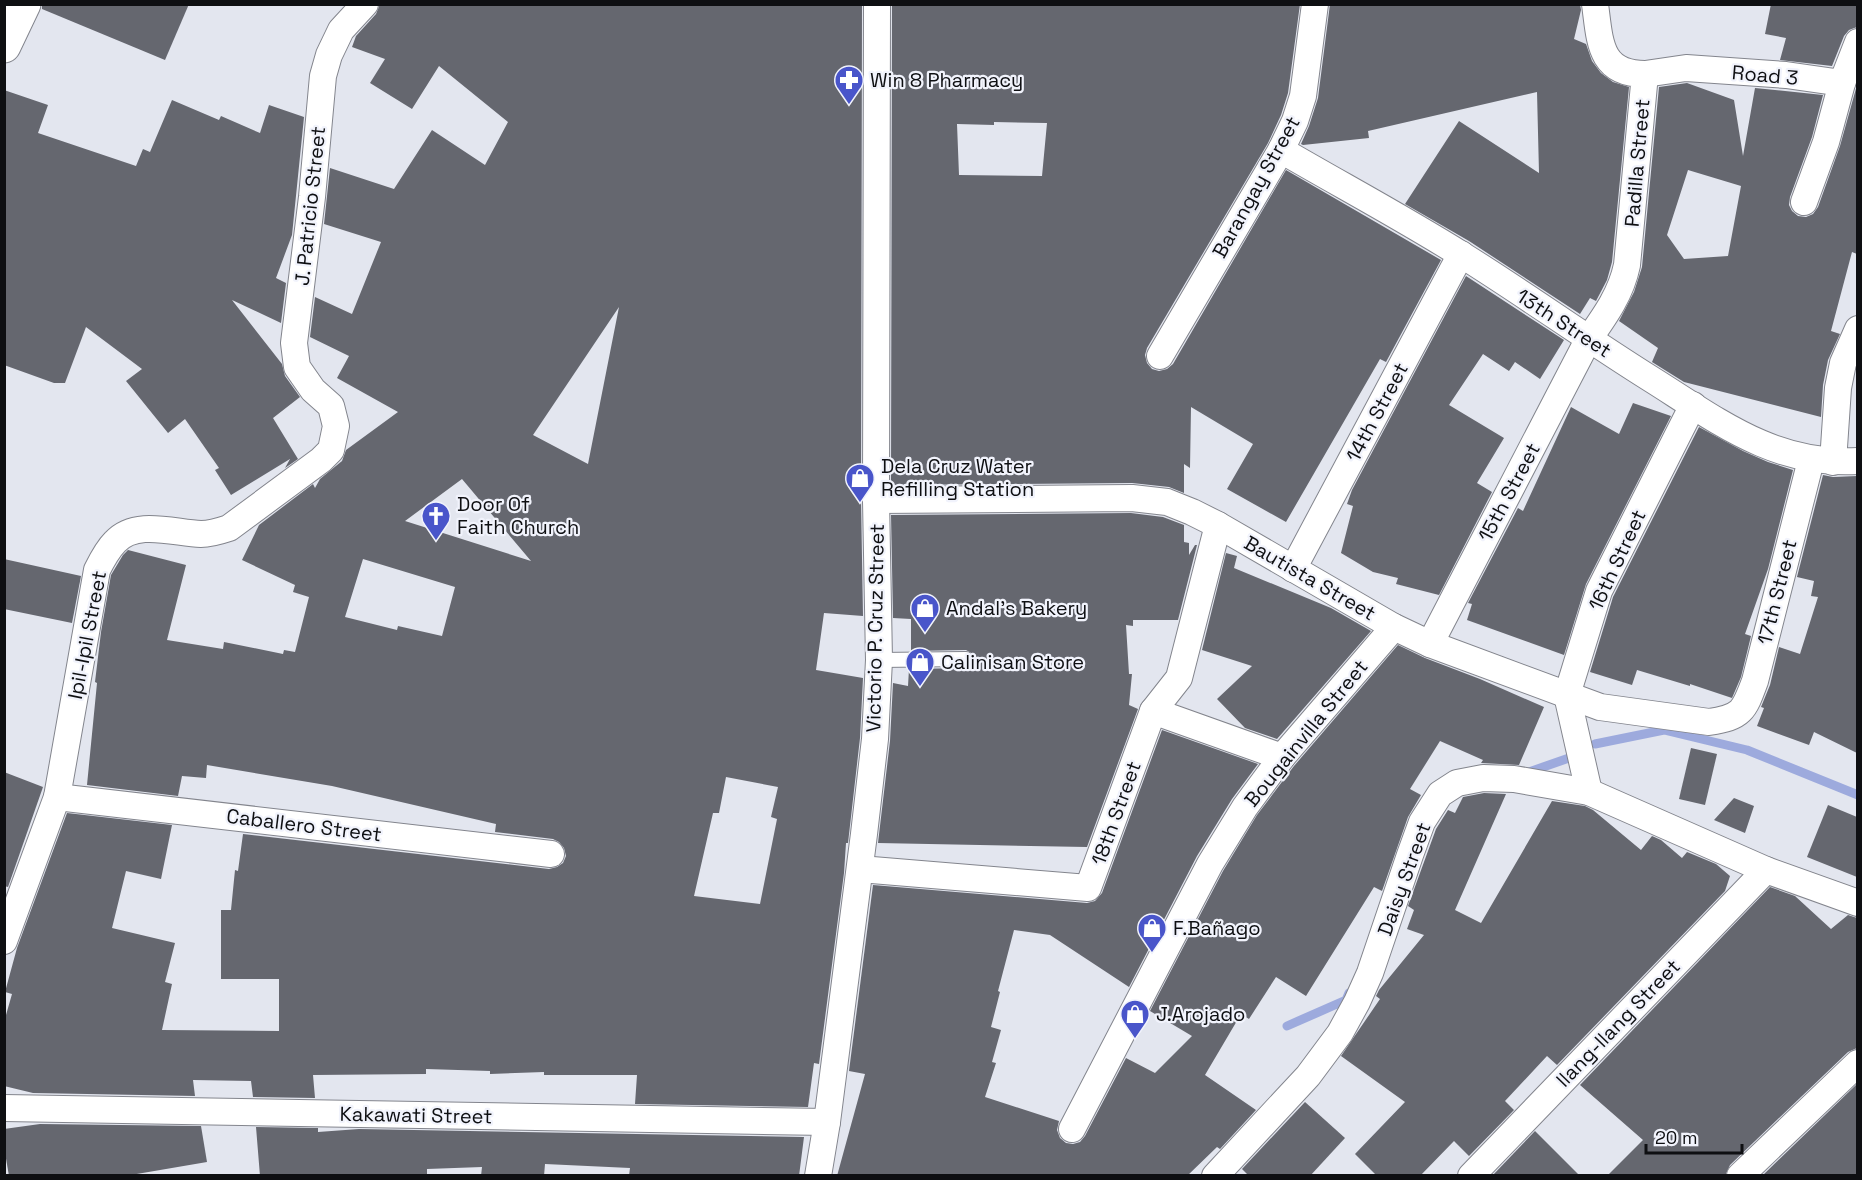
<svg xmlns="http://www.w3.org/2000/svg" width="1862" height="1180" font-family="'Space Grotesk',sans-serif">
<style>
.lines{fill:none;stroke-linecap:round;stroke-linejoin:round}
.stream{stroke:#9daadd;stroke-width:9}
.building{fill:#65676f;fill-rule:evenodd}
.service-casing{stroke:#83858d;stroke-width:16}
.minor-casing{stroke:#83858d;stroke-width:28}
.secondary-casing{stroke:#83858d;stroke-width:35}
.service{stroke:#fff;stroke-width:14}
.minor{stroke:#fff;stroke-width:26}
.secondary{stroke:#fff;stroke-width:33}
.labels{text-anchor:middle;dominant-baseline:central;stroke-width:4.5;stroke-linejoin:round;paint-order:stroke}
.street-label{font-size:20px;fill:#0e0f12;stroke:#f1f3fc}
.poi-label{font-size:20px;fill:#0e0f12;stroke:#f1f3fc;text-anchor:start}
</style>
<rect width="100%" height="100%" fill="#e3e6ef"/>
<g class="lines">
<g class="stream">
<polyline points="1595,744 1664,730 1747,750 1858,795"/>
<polyline points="1523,774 1569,758"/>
<polyline points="1287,1026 1346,1000 1349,993"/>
</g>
</g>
<g class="building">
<polygon points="42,4 189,4 165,60 42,9"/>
<path d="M380,4H862L861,500L863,616L824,613L816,670L863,678L860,738L848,843H846L844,873L819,1064L814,1063L808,1107L635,1104L637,1075H544V1072L490,1074V1071L426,1069V1074L313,1075L315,1098L253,1097L251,1081L193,1080L195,1096L33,1093L4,1086V1022L12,994L5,992L17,948L67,813L172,825L161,879L126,871L112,928L175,943L165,982L172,984L162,1030L279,1031V979H221V910H231L235,870L238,871L243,834L549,869L557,867L563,863L566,856L564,848L559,842L553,839L495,832L496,824L332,786L207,765L206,778L182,776L178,796L87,785L97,683L95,682L101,632L111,575L123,555L128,550L186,565L167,640L223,649L224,642L283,654L284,650L295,652L309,597L293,592L295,585L242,560L259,525L313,484L315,488L320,479L342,461L346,450L398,412L337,378L349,356L310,337L315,297L352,314L381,242L324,224L330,168L394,189L432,130L485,165L508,122L439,66L412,109L370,83L385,59L352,47L356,36L376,14ZM619,307L588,464L533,435ZM462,479L531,561L405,521ZM363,559L455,587L442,636L398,626L397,630L345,617ZM726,777L778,787L771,817L777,819L760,904L694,896L713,813H719Z"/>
<path d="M892,4H1300L1288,93L1281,115L1268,143L1147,348L1145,355L1147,363L1152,369L1159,371L1167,369L1173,364L1286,170L1441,260L1386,362L1380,359L1286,522L1227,489L1253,444L1191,407L1190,468L1184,464V493L1169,487L1132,483L891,485ZM994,122L1047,123L1042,176L959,175L957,124L994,125Z"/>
<polygon points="1330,4 1580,4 1581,10 1574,39 1586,44 1592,61 1601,73 1613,82 1629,87 1612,262 1607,280 1596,301 1590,298 1580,314 1469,241 1405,204 1459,121 1539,173 1537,92 1368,131 1369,138 1303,145 1301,144 1309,126 1318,98"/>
<polygon points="1771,4 1857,4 1857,27 1849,30 1844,36 1832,66 1780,60 1786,38 1765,34"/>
<path d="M1687,83L1734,100L1743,156L1755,88L1823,95L1812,137L1790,197L1789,205L1792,211L1798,216L1806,217L1813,214L1818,207L1840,146L1857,85V254L1852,252L1831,331L1840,334L1828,360L1823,385L1821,417L1684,382L1652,362L1658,348L1619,321L1634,292L1642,267L1659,87ZM1688,170L1741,186L1728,256L1684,259L1667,235Z"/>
<polygon points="4,90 48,105 38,133 136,166 143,149 150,152 172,100 219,120 221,116 260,133 269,105 304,117 292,235 276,278 286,283 281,323 232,300 282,364 285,376 300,397 273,418 298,459 285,468 290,459 231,495 215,470 219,468 185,419 168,433 126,381 142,369 86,327 65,383 54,383 4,365"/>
<polygon points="1466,276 1564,340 1540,379 1515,362 1509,371 1483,354 1449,405 1504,438 1477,483 1492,492 1439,595 1396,584 1398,578 1373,572 1341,553 1353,506 1347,504 1352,490"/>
<polygon points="1633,403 1671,416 1586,584 1564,655 1467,620 1472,604 1468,603 1518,508 1523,511 1571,407 1619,434"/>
<polygon points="1699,427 1743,451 1768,462 1793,470 1768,569 1745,634 1751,636 1741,677 1732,698 1690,684 1690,686 1637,670 1632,685 1590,672 1613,597"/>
<polygon points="1823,475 1833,477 1857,476 1857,753 1814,732 1809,745 1757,726 1764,708 1761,707 1770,685 1779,647 1800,654 1818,597 1811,596 1814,581 1797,577"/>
<polygon points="1131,513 1163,517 1184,525 1184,542 1189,543 1189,555 1195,545 1197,545 1178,620 1133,620 1133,626 1126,625 1129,674 1132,674 1129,705 1138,709 1087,847 878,843 890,741 893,683 908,686 909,669 967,668 974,664 975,659 973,654 966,650 911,651 911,619 893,618 891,515"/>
<polygon points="1226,553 1237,556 1234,568 1331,608 1371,631 1277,739 1245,728 1217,699 1252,666 1202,650"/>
<polygon points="4,559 81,576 72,623 4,609"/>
<polygon points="1398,645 1425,658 1480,679 1544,707 1519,765 1481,763 1483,760 1440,741 1410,789 1421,795 1408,817 1382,891 1374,887 1306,996 1276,977 1249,1019 1241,1014 1205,1075 1256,1110 1220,1149 1217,1147 1187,1176 837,1176 865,1074 849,1071 873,885 1087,903 1095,901 1102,893 1162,730 1258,764 1232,799 1197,856 1129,987 1050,935 1014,930 998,991 1000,992 991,1027 1001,1030 992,1062 996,1063 985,1097 1059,1121 1057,1130 1060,1138 1066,1143 1073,1144 1080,1142 1085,1136 1126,1058 1155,1073 1192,1036 1150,1011 1223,871 1257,815 1294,766"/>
<polygon points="1691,748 1717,754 1705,805 1679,799"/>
<polygon points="4,772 43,787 8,887 4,886"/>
<polygon points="1484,793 1506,794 1455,910 1481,923 1552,801 1585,806 1593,810 1641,850 1652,836 1661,840 1682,858 1687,852 1716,864 1730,876 1725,891 1557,1065 1547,1056 1505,1101 1514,1110 1469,1156 1454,1141 1420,1176 1377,1176 1355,1154 1405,1102 1341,1056 1380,999 1376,996 1379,990 1424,935 1407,929 1414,910 1408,906 1436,829 1448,810 1455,813 1463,797"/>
<polygon points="1734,798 1754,806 1745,833 1714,820"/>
<polygon points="1828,805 1857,817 1857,877 1807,857"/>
<polygon points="1770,887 1795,896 1831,929 1848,915 1857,918 1857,1048 1848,1052 1730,1165 1725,1176 1607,1176 1643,1140 1580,1085"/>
<polygon points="1857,1084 1857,1176 1762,1176"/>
<polygon points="1305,1102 1345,1138 1310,1176 1249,1176 1242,1169"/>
<polygon points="40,1124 201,1126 207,1162 125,1176 9,1176 4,1147 4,1129"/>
<polygon points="256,1127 318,1128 318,1132 359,1129 804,1137 799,1176 629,1176 630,1168 545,1164 544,1176 481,1176 482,1167 427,1169 427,1176 260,1176"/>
<polygon points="1535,1131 1580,1176 1492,1176"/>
</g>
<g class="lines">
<g class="service-casing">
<polyline id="service" points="879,660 966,659"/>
</g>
<g class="minor-casing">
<g id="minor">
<polyline points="1645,74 1686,68 1786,75 1842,83 1858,42"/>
<path d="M1281,150C1341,185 1403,218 1462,255C1526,295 1587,339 1651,379C1718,421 1775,466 1858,461"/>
<polyline points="1804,202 1826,142 1842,83"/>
<polyline points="1160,356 1281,150 1295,121 1303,96 1315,4"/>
<polyline points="1833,462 1838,388 1843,363 1858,329"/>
<path d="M876,500L1132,498L1167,502L1192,512L1218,525L1394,627L1430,644L1600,707L1709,722C1742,717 1744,711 1755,681L1811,460"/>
<polyline points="1293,569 1461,254"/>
<path d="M1430,644L1588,340C1605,316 1621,294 1627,265L1645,74C1599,74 1600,41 1595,4"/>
<polyline points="1153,711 1282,757"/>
<polyline points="1589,792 1567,695 1599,591 1693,405"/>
<polyline points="57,797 551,854"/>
<polyline points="860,869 1088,888 1153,711 1179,678 1218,525"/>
<path d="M4,941L57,797L97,570C102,560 107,550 115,542C136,519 174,533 201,534C211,534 220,531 229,528L321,460L331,450L336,426L331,406L313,390L297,367L294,343L312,197L323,76L329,55L341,30L365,4"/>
<polyline points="4,1108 827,1122"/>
<polyline points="1072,1129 1210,864 1245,807 1282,757 1394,627"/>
<polyline points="818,1176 827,1122 864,834 875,739 879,660 876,500 877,4"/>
<polyline points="1215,1176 1308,1076 1340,1033 1357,1002 1370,973 1410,855 1422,822 1440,794 1457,783 1483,778 1514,779 1589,792 1766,870 1858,903"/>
<polyline points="1471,1176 1766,870"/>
<polyline points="1740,1176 1858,1063"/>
</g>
</g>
<g class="secondary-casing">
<polyline id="secondary" points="4,46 24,4"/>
</g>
<use href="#service" class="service"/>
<use href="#minor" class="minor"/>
<use href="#secondary" class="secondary"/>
</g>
<defs>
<g id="pharmacy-pin" transform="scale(1.5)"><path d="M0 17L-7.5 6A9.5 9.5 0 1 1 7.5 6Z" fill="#4955ca" stroke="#f1f3fc"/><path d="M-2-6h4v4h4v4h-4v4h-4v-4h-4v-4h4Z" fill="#fff"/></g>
<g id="shop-pin" transform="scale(1.5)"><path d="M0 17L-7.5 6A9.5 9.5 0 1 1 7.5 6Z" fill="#4955ca" stroke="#f1f3fc"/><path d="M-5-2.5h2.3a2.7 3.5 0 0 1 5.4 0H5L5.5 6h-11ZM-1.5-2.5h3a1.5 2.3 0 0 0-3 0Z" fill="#fff"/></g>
<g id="church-pin" transform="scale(1.5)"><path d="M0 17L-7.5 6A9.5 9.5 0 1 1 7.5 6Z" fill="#4955ca" stroke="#f1f3fc"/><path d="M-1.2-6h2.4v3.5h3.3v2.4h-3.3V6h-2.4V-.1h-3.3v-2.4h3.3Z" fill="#fff"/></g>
</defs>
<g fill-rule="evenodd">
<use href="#pharmacy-pin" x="849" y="80"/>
<use href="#shop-pin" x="860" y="478"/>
<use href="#church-pin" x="436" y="516"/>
<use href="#shop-pin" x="925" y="608"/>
<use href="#shop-pin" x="920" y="662"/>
<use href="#shop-pin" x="1152" y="928"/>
<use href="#shop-pin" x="1135" y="1014"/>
</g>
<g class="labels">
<g class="street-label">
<text transform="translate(1765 75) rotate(5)">Road 3</text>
<text transform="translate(1637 163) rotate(-85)">Padilla Street</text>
<text transform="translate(1256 187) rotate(-61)">Barangay Street</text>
<text transform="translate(310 206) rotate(-84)">J. Patricio Street</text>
<text transform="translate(1564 323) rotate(33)">13th Street</text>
<text transform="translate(1377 412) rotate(-62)">14th Street</text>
<text transform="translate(1509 492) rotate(-62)">15th Street</text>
<text transform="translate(1617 560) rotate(-65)">16th Street</text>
<text transform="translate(1310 578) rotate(30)">Bautista Street</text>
<text transform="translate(1777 592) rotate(-76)">17th Street</text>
<text transform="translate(875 628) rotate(-89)">Victorio P. Cruz Street</text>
<text transform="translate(87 635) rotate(-79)">Ipil-Ipil Street</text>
<text transform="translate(1306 733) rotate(-51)">Bougainvilla Street</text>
<text transform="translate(1116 813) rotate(-70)">18th Street</text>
<text transform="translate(304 825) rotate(7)">Caballero Street</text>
<text transform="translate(1404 879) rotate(-70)">Daisy Street</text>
<text transform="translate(1618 1023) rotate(-46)">Ilang-Ilang Street</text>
<text transform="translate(416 1115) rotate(1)">Kakawati Street</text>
</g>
<g class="poi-label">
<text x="870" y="80">Win 8 Pharmacy</text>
<text x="881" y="466">Dela Cruz Water<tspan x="881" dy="23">Refilling Station</tspan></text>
<text x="457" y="504">Door Of<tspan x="457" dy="23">Faith Church</tspan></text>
<text x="946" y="608">Andal's Bakery</text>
<text x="941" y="662">Calinisan Store</text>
<text x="1173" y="928">F.Bañago</text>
<text x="1156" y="1014">J.Arojado</text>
</g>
</g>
<rect width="1862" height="1180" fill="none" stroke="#0e0f12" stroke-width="12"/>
<path d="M1646 1144v9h96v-9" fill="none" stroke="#0e0f12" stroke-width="3"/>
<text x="1655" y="1144" font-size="18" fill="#0e0f12" stroke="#f1f3fc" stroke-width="4.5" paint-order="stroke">20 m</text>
</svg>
